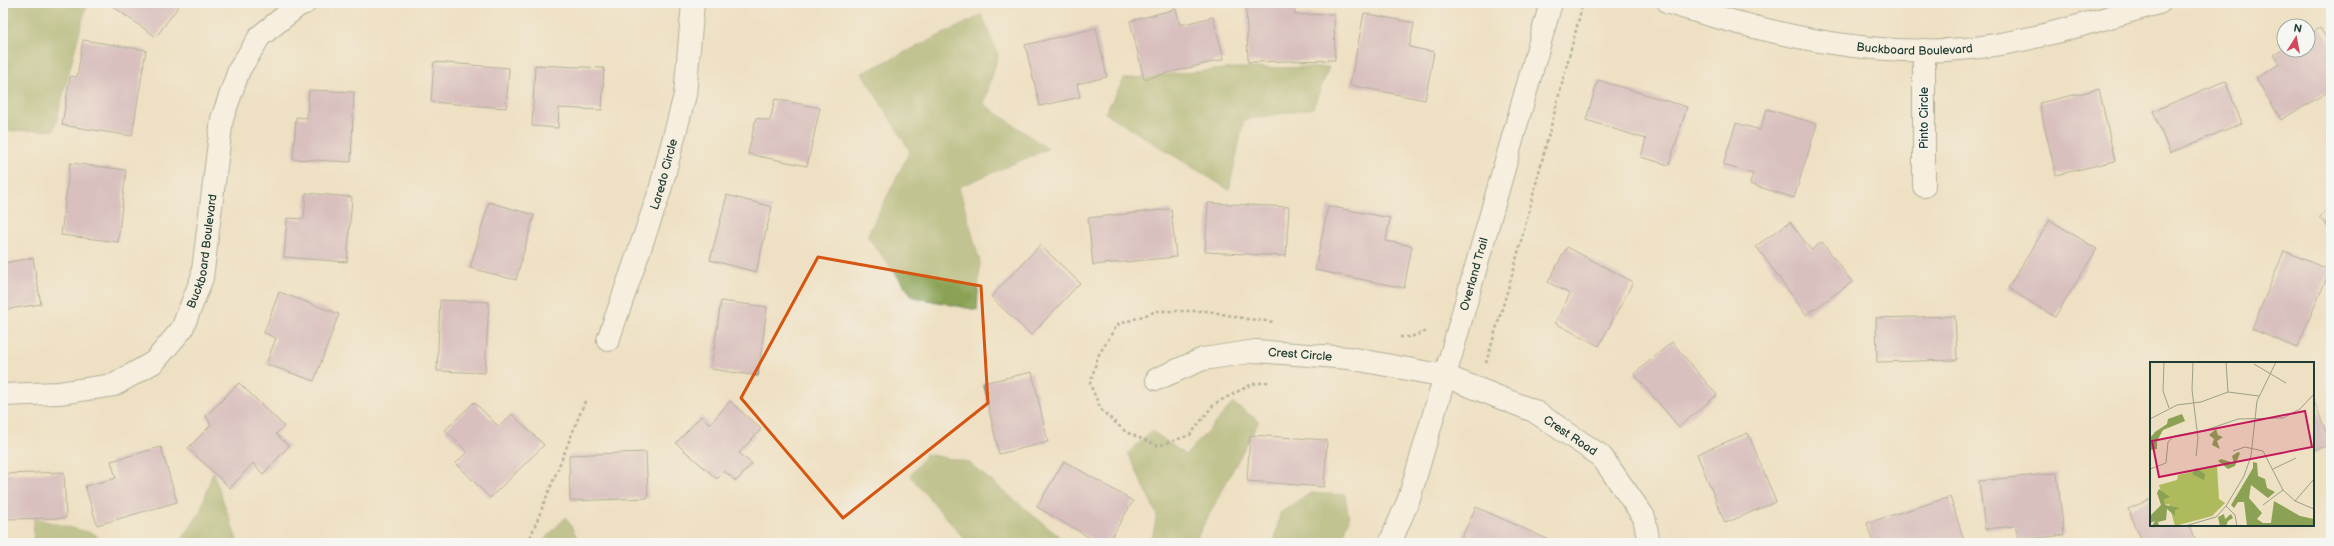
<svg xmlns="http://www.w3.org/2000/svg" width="2334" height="546" font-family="'Balsamiq Sans',sans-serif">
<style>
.forest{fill:#8ba254;stroke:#557044}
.building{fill:#be99ba}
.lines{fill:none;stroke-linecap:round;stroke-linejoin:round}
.minor-casing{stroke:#677666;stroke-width:24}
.path{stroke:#677666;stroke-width:2.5;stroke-dasharray:3 3;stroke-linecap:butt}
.minor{stroke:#fff;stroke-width:22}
.marked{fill:none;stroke:#d45610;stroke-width:3;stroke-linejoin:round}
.labels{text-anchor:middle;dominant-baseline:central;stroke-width:3;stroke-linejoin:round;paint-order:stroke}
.street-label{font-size:12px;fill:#1f3d34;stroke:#f6f6f2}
.inset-road{fill:none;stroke:#9b9f89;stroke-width:1}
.view{fill:#c2185b;fill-opacity:0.15;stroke:#c2185b;stroke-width:2}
.inset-edge{fill:none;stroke:#1f3d34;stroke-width:2}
</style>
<rect width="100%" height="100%" fill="#f6f6f2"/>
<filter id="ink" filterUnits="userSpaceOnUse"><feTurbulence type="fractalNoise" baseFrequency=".025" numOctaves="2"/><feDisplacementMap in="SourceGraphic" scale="8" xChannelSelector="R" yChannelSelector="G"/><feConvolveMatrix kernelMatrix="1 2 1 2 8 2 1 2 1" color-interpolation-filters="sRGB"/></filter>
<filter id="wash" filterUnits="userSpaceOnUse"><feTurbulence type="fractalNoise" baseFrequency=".012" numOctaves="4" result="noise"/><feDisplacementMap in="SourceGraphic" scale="16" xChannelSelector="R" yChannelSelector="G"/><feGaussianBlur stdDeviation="0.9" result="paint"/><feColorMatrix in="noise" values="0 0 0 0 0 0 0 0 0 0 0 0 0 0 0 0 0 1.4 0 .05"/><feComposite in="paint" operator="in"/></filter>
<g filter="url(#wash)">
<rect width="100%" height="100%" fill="#eee0c2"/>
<g class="forest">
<polygon points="3,3 89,3 85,11 54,130 3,131"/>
<polygon points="982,15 998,55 984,104 1048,149 959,187 980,262 977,310 913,297 867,236 910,151 862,73"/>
<polygon points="1329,67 1313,108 1244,120 1229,190 1105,113 1124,79 1233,68"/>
<polygon points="1233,403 1259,421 1194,543 1151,543 1157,515 1128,453 1152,431 1186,455"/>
<polygon points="926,454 968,462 1067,543 968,543 910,476"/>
<polygon points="213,472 238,543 180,543 200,512"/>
<polygon points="1311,493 1345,495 1349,520 1341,543 1274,543 1280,513"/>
<polygon points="566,517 580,543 541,543"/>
<polygon points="34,518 95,534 104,543 33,543"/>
</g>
<g id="blocks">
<g class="building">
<polygon points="108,3 181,3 156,37"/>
<polygon points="1295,3 1295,15 1334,14 1335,60 1248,62 1246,5"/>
<polygon points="1176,9 1180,25 1213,17 1224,59 1144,79 1130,21"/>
<polygon points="1364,13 1414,23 1409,47 1434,52 1425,100 1350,85"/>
<polygon points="1096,28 1107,77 1077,84 1080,97 1040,106 1025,45"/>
<polygon points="2320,28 2331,46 2331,90 2281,120 2256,78 2280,64 2274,55 2284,49 2308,50 2308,35"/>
<polygon points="83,40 146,50 132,136 62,125 70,76 77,77"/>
<polygon points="434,62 509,68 506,108 431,102"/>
<polygon points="535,65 604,68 602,110 559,108 558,128 532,126"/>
<polygon points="1598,80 1687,107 1669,165 1641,157 1646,139 1586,120"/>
<polygon points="2225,81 2242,123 2170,153 2153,111"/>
<polygon points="2099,89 2115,161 2056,175 2039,103"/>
<polygon points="309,90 354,92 351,162 293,159 296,117 307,118"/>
<polygon points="775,99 820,108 807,166 748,154 756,118 770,121"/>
<polygon points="1767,109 1817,124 1794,198 1750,184 1753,174 1723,165 1736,123 1760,130"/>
<polygon points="70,163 126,170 118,242 61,235"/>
<polygon points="306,193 352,197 347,262 284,257 287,218 304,219"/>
<polygon points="727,195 772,207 756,272 710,260"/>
<polygon points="489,202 534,215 516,280 470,268"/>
<polygon points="1208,203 1289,207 1286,256 1205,252"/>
<polygon points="1328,206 1390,218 1386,241 1412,246 1404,288 1315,270"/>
<polygon points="2331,207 2331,231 2319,217"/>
<polygon points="1171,209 1176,257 1093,265 1088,218"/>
<polygon points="2050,220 2097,249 2055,317 2008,288"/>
<polygon points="1790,222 1811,250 1822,242 1852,282 1806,315 1756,246"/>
<polygon points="1040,245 1080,283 1031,335 991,297"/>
<polygon points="1567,247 1633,282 1599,346 1555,323 1570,294 1548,282"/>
<polygon points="2284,251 2330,270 2297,348 2252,329"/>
<polygon points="33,258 41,304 3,310 3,263"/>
<polygon points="279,292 339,314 314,381 266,364 276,338 264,333"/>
<polygon points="440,300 489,302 485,373 437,371"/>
<polygon points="721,301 767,307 758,376 711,369"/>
<polygon points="1955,316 1957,360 1877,362 1876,318"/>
<polygon points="1672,342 1717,395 1679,427 1634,374"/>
<polygon points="1032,372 1048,442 999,454 983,383"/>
<polygon points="239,383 284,426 276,434 289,446 263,474 253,463 230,488 188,448 211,425 206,416"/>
<polygon points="2313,399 2331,444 2313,452"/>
<polygon points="730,401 761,429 739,453 752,464 736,481 724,471 717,479 676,443 701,416 710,424"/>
<polygon points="474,402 499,427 512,414 544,445 490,498 456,463 467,452 445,430"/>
<polygon points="1748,433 1776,502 1725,523 1697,454"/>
<polygon points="1250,435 1327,440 1324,487 1247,481"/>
<polygon points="161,447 177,502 97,525 85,486 116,478 111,461"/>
<polygon points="646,452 648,498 570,501 569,455"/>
<polygon points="1064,461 1133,501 1108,543 1099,543 1037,507"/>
<polygon points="64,472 66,518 3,519 3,474"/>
<polygon points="2057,473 2064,535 2020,540 2015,526 1985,529 1979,481"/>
<polygon points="1950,497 1965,543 1873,543 1867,523"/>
<polygon points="2151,499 2151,525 2190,525 2197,543 2129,543 2141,538 2128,509"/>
<polygon points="1476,507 1556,543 1459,543"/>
<polygon points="2330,511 2331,511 2331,526 2327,525"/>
</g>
</g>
</g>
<g filter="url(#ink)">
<use href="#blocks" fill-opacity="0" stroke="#677666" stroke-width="1"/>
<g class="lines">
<g class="minor-casing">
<g id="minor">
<path id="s1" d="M1669,3C1773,35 1885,63 1995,45C2050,36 2105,18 2159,3"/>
<polyline points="1924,186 1924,50"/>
<path id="s2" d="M608,340L659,194L685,95L693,3"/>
<path id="s3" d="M1157,379L1203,359L1256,351L1349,358L1445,376L1534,411L1601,456L1644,517L1649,543"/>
<path id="s4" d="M3,395L59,393L114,385L154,362L182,329L202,278L222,119L239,70L260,36L299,5L305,3"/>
<path id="s5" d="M1390,543L1409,499L1445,376L1551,3"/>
</g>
</g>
<g class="path">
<polyline points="1400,337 1411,337 1427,331"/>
<polyline points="1486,363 1513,272 1583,3"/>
<polyline points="1268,382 1252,384 1214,404 1190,435 1158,446 1126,432 1101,410 1090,384 1098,356 1117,325 1157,311 1208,311 1247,319 1275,322"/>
<polyline points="528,543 586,399"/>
</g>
<use href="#minor" class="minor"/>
</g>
</g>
<path d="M0 0H2334V546H0ZM818,257L981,286L988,403L843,518L741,398Z" fill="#eee0c2" fill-opacity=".55" fill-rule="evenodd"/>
<path class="marked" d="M818,257L981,286L988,403L843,518L741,398Z"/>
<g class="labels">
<g class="street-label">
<text stroke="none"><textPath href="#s1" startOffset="251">Buckboard Boulevard</textPath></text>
<text transform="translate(1924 118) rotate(-90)">Pinto Circle</text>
<text stroke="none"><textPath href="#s2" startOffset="175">Laredo Circle</textPath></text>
<text stroke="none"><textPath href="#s4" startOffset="282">Buckboard Boulevard</textPath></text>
<text stroke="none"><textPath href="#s5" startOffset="282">Overland Trail</textPath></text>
<text stroke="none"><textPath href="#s3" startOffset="148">Crest Circle</textPath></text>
<text stroke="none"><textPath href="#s3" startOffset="434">Crest Road</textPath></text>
</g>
</g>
<g transform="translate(2150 362)">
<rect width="164" height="164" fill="#eee0c2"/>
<path d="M67,104L69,137L75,141L62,154L25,164L19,142L15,143L9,123L27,118L28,113Z" fill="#afba5c"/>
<path d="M32,52L35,59L13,68L7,79V87L0,88V76L5,70L17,62L18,57ZM66,67L68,73L73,75L67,79L70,87L62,83L64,77L59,73ZM88,90L90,91L85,104L78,107L68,99L71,97L84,101L82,94ZM103,100L107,101L108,114L115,117L117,126L125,130L118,136L101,123L99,136L112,151L107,157L113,161H121L124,139L150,154L164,157V164H97L94,140H88L84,146L81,143L103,106ZM46,106L55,112L54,118L42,112ZM9,127L20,135L14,137L15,143L30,146L25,148V154L17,147L16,158L8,160L9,164H2L5,159L0,161V154L11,143L7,131ZM74,152L75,157L81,152L83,156L78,159L76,164H70L68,155Z" fill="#8ba254"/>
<path class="inset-road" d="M14,0L13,29L19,46M43,0L42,28L48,76L46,94M76,0L78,30M104,2L136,21M0,57L27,43L51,40L78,30L109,34M83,89L95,85L113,89L133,128L145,139L164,147M0,107L16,101L18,80L24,74L56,68L88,57L133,56L150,47L164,32M123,107L146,96M145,139L164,117M113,143L133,128M76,144L85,153L87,164M35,164L66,155L76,144L94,114L101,94L107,39L126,0"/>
<path class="view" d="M155,49L162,85L9,115L2,79Z"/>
<rect width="164" height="164" class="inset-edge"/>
</g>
<rect width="2334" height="546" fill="none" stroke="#f6f6f2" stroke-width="16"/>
<g transform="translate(2296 38) rotate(11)"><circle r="19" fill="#f6f6f2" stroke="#a0aca6"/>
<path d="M0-3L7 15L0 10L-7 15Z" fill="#d1495b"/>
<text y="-6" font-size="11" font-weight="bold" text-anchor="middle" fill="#1f3d34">N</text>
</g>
</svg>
